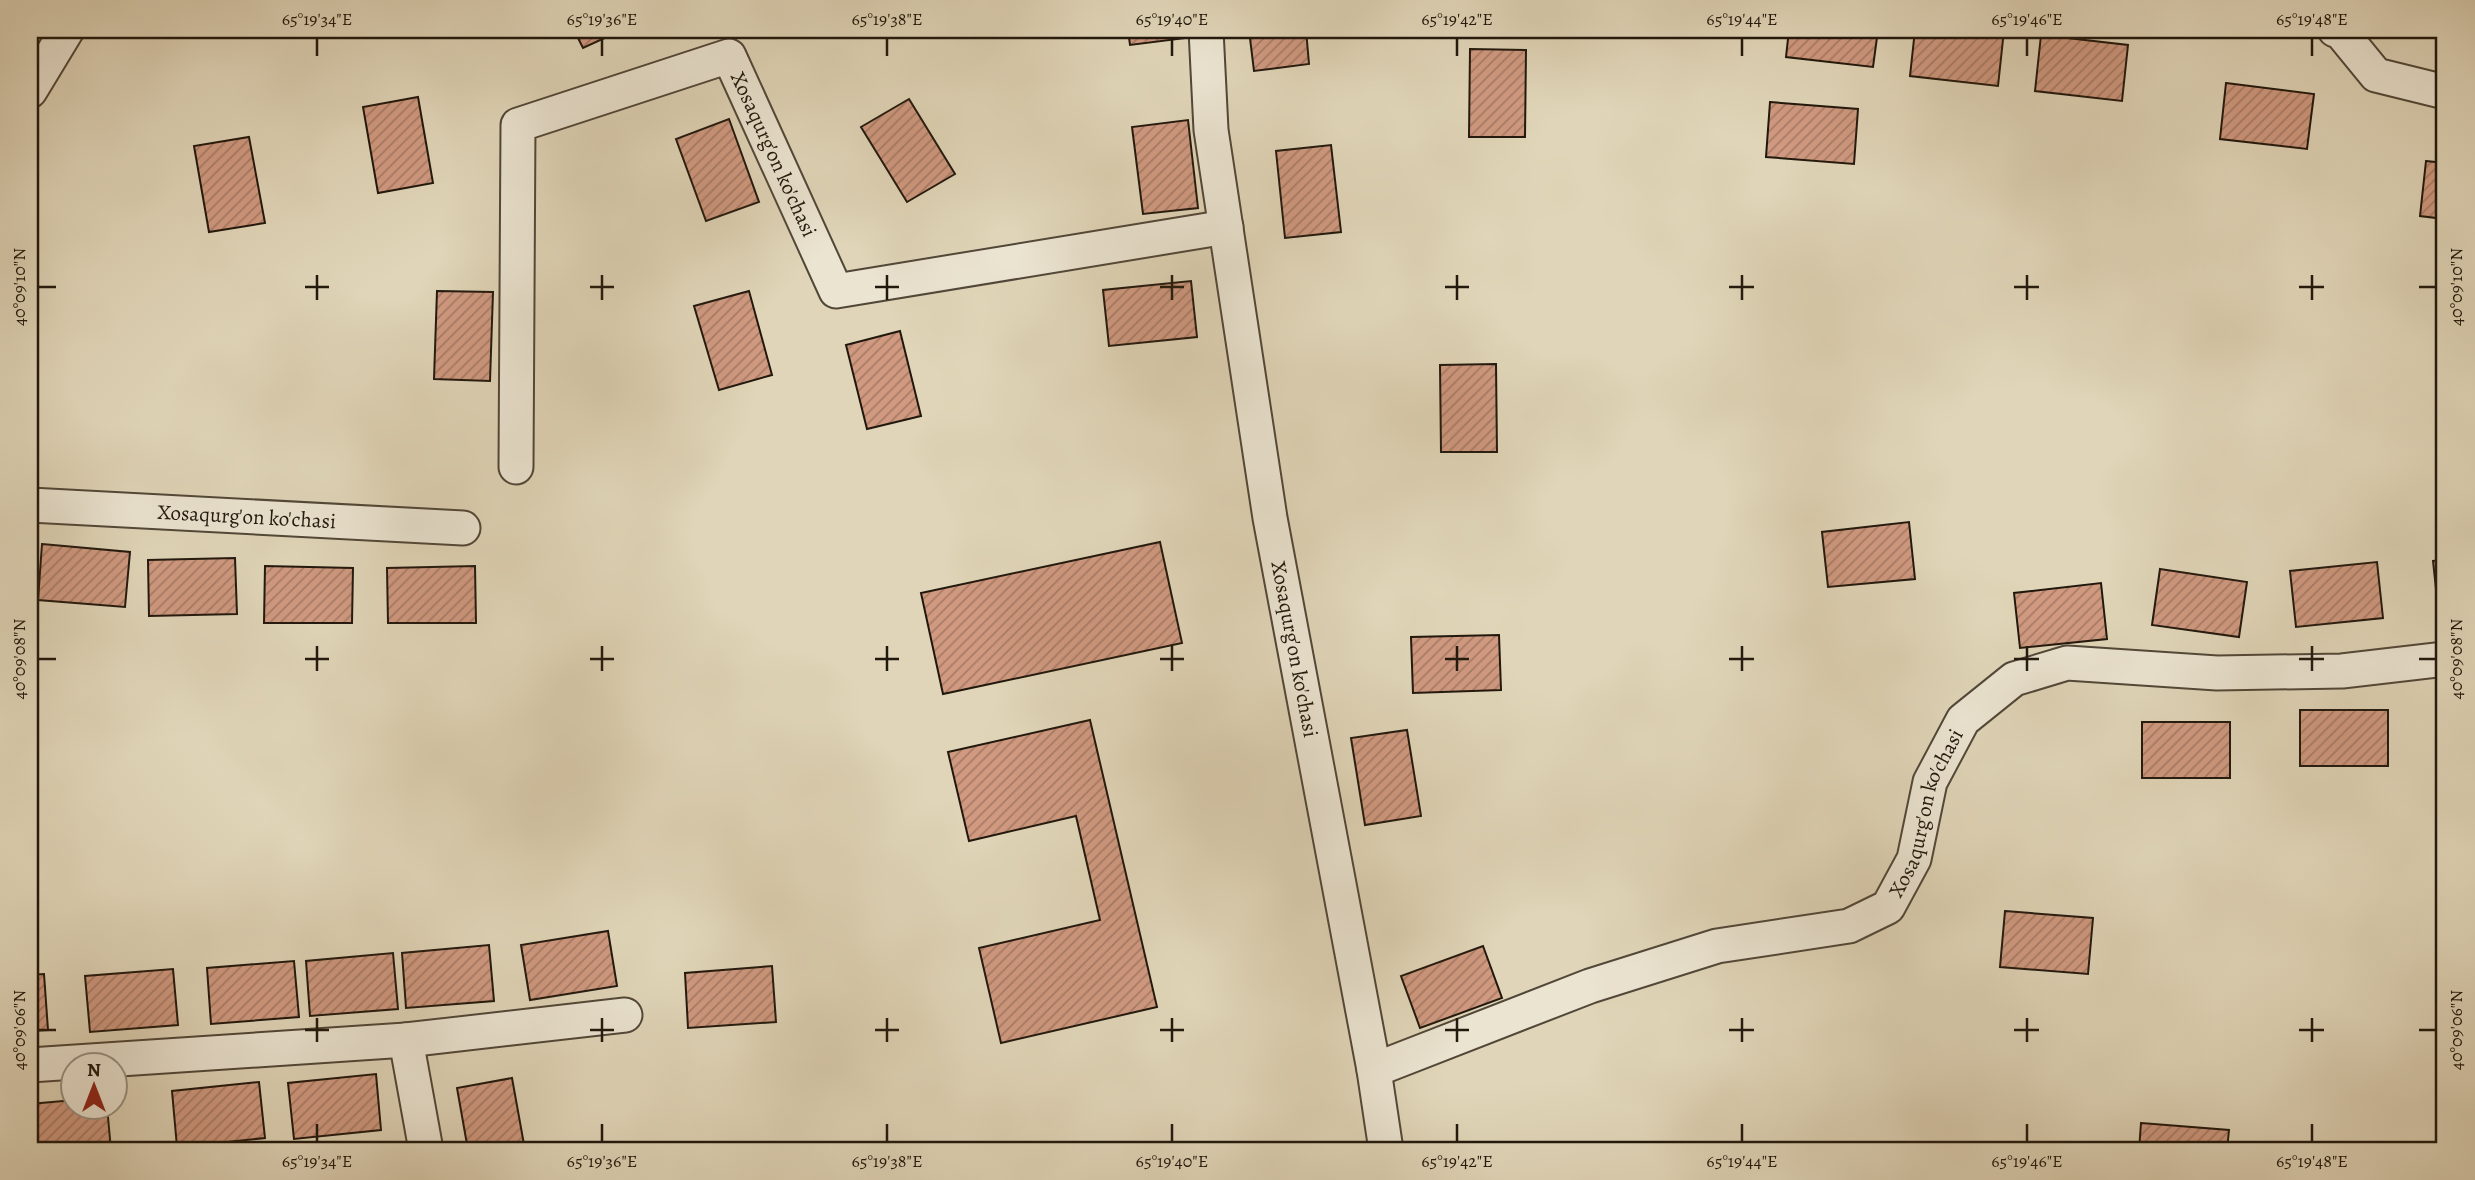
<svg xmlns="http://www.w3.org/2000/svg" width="2475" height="1180" font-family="Alegreya,serif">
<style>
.building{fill:url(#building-hatch);stroke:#21180d;stroke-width:2}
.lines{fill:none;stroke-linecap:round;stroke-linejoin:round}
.minor-casing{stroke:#514738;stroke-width:37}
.minor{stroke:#ebe4d1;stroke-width:33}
.ticks{fill:none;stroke:#21180d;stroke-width:2.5}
.labels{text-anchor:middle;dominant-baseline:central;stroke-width:5;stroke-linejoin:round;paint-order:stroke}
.street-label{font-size:21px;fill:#21180d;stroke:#ebe4d1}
.neatline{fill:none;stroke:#21180d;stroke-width:2.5}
.ticks-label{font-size:18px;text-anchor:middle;fill:#21180d}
</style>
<defs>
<pattern id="building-hatch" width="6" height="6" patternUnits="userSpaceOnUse" patternTransform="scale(1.75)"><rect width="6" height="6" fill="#d09980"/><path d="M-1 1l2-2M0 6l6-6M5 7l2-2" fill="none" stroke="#a87c67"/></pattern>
</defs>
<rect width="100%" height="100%" fill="#e0d5b8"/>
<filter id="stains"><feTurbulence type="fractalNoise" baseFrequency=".00286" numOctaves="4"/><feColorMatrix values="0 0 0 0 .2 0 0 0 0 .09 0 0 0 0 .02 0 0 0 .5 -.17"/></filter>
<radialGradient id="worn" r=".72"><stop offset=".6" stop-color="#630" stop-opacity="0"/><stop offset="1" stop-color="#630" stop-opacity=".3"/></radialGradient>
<g class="building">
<polygon points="574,30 622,30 583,48"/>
<polygon points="1128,30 1185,30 1186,38 1130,45"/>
<polygon points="1249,30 1306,30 1309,64 1254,71"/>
<polygon points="1789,30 1878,30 1873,67 1786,57"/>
<polygon points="1915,30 2004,30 1998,86 1910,76"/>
<polygon points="2041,35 2128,45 2122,101 2035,91"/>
<polygon points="1470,49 1526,50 1525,137 1469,137"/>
<polygon points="2226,83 2314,94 2307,149 2220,139"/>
<polygon points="418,97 433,183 378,193 363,107"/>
<polygon points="909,99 955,174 907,202 861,127"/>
<polygon points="1770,102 1858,109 1854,164 1766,157"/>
<polygon points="729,119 759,202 706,221 676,139"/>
<polygon points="1188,120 1198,208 1143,214 1132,127"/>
<polygon points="249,137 265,223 209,232 194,146"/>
<polygon points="1331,145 1341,232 1285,238 1276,151"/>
<polygon points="2426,161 2445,163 2445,219 2420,216"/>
<polygon points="1191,281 1197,337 1109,346 1103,290"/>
<polygon points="437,291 493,292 490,381 434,379"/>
<polygon points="749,291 772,375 719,390 694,306"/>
<polygon points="900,331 921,416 867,429 846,345"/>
<polygon points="1496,364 1497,452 1441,452 1440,365"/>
<polygon points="1909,522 1915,579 1828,587 1822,532"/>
<polygon points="1160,542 1182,643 943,694 921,593"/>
<polygon points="42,544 130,552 125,607 38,600"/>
<polygon points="235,558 237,614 149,616 148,560"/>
<polygon points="2445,560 2445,616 2439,617 2433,561"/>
<polygon points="2377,562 2383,618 2296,627 2290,571"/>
<polygon points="265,566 353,568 352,623 264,623"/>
<polygon points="475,566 476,623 388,623 387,568"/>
<polygon points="2160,569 2247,582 2239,637 2152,625"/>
<polygon points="2101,583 2107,639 2020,648 2014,593"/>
<polygon points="1499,635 1501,690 1413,693 1411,637"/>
<rect x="2442" y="703" width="3" height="55"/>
<rect x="2300" y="710" width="88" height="56"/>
<polygon points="1090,720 1157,1007 1001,1043 979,948 1100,920 1076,816 969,841 948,752"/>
<rect x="2142" y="722" width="88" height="56"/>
<polygon points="1407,730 1421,816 1365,825 1351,738"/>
<polygon points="2005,911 2093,918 2088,974 2000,967"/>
<polygon points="608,931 617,986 530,1000 521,945"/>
<polygon points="489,945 494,1001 406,1008 402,953"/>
<polygon points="1483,946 1502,998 1420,1028 1401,976"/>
<polygon points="393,953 398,1009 310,1016 306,961"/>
<polygon points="294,961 299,1017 211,1024 207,968"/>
<polygon points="772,966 776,1022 688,1028 685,973"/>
<polygon points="173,969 178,1025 90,1032 85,976"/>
<polygon points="44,974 48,1030 30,1031 30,975"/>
<polygon points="376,1074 381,1130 294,1139 288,1083"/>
<polygon points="512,1078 525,1150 468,1150 457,1088"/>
<polygon points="259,1082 265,1138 177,1147 172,1091"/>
<polygon points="74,1100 74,1106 107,1106 111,1150 30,1150 30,1104"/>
<polygon points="2141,1123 2229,1130 2227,1150 2139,1150"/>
<polygon points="2290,1142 2378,1149 2378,1150 2289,1150"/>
</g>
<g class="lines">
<g class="minor-casing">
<g id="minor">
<path id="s1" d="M1206,30L1211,130L1270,518L1374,1070L1386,1150"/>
<polyline points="2335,30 2340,31 2376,75 2445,92"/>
<polyline points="30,91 67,30"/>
<path id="s2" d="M516,467L518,125L729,56L836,291L1226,227"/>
<path id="s3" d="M30,505L463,528"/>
<polyline points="30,1065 406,1040"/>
<path id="s4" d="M1374,1070L1590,986L1717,946L1849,926L1888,907L1914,859L1930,782L1963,720L2014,679L2067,663L2217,673L2342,671L2445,659"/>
<polyline points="426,1150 406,1040 625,1015"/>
</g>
</g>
<use href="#minor" class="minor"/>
</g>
<path class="ticks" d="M317,38V56M602,38V56M887,38V56M1172,38V56M1457,38V56M1742,38V56M2027,38V56M2312,38V56M317,275V300M602,275V300M887,275V300M1172,275V300M1457,275V300M1742,275V300M2027,275V300M2312,275V300M38,287H56M305,287H329M590,287H614M875,287H899M1160,287H1184M1445,287H1469M1729,287H1754M2014,287H2039M2299,287H2324M2419,287H2436M317,646V671M602,646V671M887,646V671M1172,646V671M1457,646V671M1742,646V671M2027,646V671M2312,646V671M38,659H56M305,659H329M590,659H614M875,659H899M1160,659H1184M1445,659H1469M1729,659H1754M2014,659H2039M2299,659H2324M2419,659H2436M317,1018V1042M602,1018V1042M887,1018V1042M1172,1018V1042M1457,1018V1042M1742,1018V1042M2027,1018V1042M2312,1018V1042M38,1030H56M305,1030H329M590,1030H614M875,1030H899M1160,1030H1184M1445,1030H1469M1729,1030H1754M2014,1030H2039M2299,1030H2324M2419,1030H2436M317,1124V1142M602,1124V1142M887,1124V1142M1172,1124V1142M1457,1124V1142M1742,1124V1142M2027,1124V1142M2312,1124V1142"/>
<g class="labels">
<g class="street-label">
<text stroke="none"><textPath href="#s2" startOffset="672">Xosaqurg'on ko'chasi</textPath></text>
<text stroke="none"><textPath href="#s3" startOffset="217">Xosaqurg'on ko'chasi</textPath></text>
<text stroke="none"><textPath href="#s1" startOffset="626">Xosaqurg'on ko'chasi</textPath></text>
<text stroke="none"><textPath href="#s4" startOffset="644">Xosaqurg'on ko'chasi</textPath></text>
</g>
</g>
<rect width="2475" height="1180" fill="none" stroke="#e0d5b8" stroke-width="77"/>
<g transform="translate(94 1086)"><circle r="33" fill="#ebe4d1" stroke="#9a9283" stroke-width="2"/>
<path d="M0-5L12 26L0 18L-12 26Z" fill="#8f2418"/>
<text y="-10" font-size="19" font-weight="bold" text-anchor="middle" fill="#21180d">N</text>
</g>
<rect x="38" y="38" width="2398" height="1104" class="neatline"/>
<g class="ticks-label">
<text x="317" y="25">65°19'34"E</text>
<text x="602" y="25">65°19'36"E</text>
<text x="887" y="25">65°19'38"E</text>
<text x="1172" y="25">65°19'40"E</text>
<text x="1457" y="25">65°19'42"E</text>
<text x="1742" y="25">65°19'44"E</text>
<text x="2027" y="25">65°19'46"E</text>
<text x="2312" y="25">65°19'48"E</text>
<text transform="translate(19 287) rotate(-90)" y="6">40°09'10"N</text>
<text transform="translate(2456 287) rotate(-90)" y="6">40°09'10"N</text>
<text transform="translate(19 659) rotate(-90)" y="6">40°09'08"N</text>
<text transform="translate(2456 659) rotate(-90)" y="6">40°09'08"N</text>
<text transform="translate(19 1030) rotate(-90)" y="6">40°09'06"N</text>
<text transform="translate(2456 1030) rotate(-90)" y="6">40°09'06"N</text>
<text x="317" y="1167">65°19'34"E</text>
<text x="602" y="1167">65°19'36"E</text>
<text x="887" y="1167">65°19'38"E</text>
<text x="1172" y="1167">65°19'40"E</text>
<text x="1457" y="1167">65°19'42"E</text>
<text x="1742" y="1167">65°19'44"E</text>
<text x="2027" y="1167">65°19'46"E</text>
<text x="2312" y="1167">65°19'48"E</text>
</g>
<rect width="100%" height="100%" filter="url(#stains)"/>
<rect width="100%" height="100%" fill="url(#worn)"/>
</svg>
